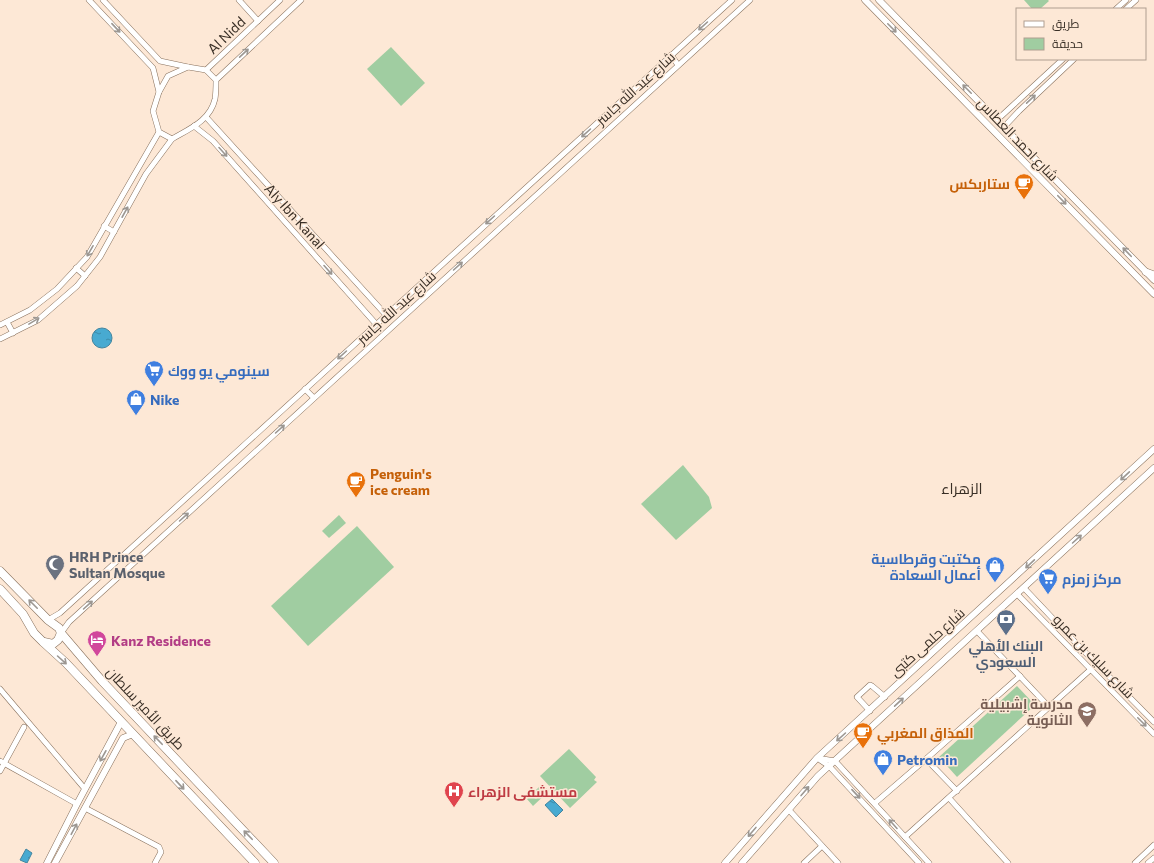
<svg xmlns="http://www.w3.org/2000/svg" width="1154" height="863" font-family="Commissioner,Cairo,sans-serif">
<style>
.green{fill:#a0cda1}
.water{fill:url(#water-ripples);stroke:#44859e}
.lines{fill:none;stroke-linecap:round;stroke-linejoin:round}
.minor-casing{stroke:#88715d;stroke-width:6}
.tertiary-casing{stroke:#88715d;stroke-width:7}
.secondary-casing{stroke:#88715d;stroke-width:8}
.primary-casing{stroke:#88715d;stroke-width:9}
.minor{stroke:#fff;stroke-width:5}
.tertiary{stroke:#fff;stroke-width:6}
.secondary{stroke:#fff;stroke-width:7}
.primary{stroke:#fff;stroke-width:8}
.oneway{stroke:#9c9792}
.labels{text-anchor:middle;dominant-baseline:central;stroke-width:3;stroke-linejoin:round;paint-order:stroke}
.street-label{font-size:14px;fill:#392f26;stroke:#fde8d6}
.food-label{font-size:14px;font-weight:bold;fill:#c56008;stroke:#fde8d6;text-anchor:start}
.shop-label{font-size:14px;font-weight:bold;fill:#366cbe;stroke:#fde8d6;text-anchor:start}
.worship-label{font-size:14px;font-weight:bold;fill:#5b616d;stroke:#fde8d6;text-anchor:start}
.hotel-label{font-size:14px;font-weight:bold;fill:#b23c85;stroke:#fde8d6;text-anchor:start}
.service-label{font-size:14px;font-weight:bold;fill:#4e5e75;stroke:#fde8d6}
.education-label{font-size:14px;font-weight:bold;fill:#785e54;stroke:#fde8d6;text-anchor:end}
.health-label{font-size:14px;font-weight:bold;fill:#be3a42;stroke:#fde8d6;text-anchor:start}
.neighbourhood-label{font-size:15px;fill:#392f26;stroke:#fde8d6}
</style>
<defs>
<pattern id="water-ripples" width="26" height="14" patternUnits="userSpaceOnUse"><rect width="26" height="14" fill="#48aad1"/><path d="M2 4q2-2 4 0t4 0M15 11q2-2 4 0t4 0" fill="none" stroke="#3d8ba9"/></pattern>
</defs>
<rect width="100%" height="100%" fill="#fde8d6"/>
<g class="green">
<polygon points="1024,0 1048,0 1049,1 1040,9 1032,9"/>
<polygon points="391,47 425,83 401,106 367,69"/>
<polygon points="683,465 709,497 712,508 676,540 641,504"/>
<polygon points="339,515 346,523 329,538 322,531"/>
<polygon points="357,526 394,567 308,646 271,606"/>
<polygon points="1017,686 1035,705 957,777 939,757"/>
<polygon points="569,749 596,777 594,780 597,782 570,808 540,776"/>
<polygon points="542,784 549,791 533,806 527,799"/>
</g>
<g class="water">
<circle cx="102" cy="338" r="10"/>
<polygon points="552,799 563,810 556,817 545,805"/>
<polygon points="26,849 32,853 27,863 20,860"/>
</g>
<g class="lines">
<g class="minor-casing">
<g id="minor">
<polyline points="89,0 153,68 159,92"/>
<polyline points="103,0 160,61 188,67"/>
<polyline points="239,0 258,21"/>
<polyline points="1116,9 1126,0"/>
<polyline points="1126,9 1136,0"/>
<polyline points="671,55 678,65"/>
<polyline points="206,70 280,0"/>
<path d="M216,80L206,70L188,67L168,76L159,92L153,111L159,132L172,139C189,129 210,121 215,99C216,93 216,86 216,80L301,0"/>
<polyline points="206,117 386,315"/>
<polyline points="997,120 1063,59"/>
<polyline points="194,126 213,141 376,324"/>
<polyline points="1004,127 1019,111 1074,59"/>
<polyline points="104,226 114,232"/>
<polyline points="76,268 85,276"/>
<polyline points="7,322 13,333"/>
<polyline points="0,325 30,310 57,289 87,257 159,132"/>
<polyline points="0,339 38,320 77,286 100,257 146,174 172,139"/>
<polyline points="305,389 314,398"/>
<polyline points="1024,588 1075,642 1154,722"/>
<polyline points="1017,594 1154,734"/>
<polyline points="48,620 60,613 732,0"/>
<polyline points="977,631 1049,707"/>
<polyline points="61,633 69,622 750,0"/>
<polyline points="0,689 85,789"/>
<polyline points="870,711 857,697 870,685 872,686 885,697"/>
<polyline points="817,758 835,761 929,863"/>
<polyline points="926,759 957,791"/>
<polyline points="820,760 829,766 919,863"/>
<polyline points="0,761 77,804"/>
<polyline points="0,771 24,727"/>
<polyline points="949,798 1008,863"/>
<polyline points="875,803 926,759 1020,676"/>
<polyline points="85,808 159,847 161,852 155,863"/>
<polyline points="789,810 838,863"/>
<polyline points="905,837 1090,670"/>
<polyline points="804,863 822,846"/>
<polyline points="1135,863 1154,845"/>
<polyline points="1148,863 1154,858"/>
</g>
</g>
<g class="tertiary-casing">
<g id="tertiary">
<polyline points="865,0 1154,294"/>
<polyline points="879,0 1154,280"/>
<polyline points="47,863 77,804 121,722"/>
<polyline points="55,863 123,738 133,734"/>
<polyline points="725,863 817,758 1154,449"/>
<polyline points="742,863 818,776 1154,468"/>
</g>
</g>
<g class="secondary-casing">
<polyline id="secondary" points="1146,272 1154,275"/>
</g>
<g class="primary-casing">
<g id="primary">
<polyline points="0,571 48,620 59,628 61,633 102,681 274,863"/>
<polyline points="0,589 23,614 34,633 43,642 66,663 255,863"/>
<polyline points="44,642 53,644 58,640 61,633"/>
</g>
</g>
<use href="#minor" class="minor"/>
<use href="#tertiary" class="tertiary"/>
<use href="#secondary" class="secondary"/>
<use href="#primary" class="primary"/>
</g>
<defs><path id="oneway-shaft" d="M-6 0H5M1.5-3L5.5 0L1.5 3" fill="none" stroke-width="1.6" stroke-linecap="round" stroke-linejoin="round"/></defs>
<g class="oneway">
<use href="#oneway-shaft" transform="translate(703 26) rotate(138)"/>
<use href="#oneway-shaft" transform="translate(116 28) rotate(47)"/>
<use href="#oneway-shaft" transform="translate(892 28) rotate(45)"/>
<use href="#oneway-shaft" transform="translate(244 53) rotate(-43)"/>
<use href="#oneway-shaft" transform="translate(967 89) rotate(-135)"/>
<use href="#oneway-shaft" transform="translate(1031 99) rotate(-43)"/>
<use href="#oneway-shaft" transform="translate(586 133) rotate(138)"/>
<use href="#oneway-shaft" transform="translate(223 152) rotate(48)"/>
<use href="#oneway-shaft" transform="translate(1062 200) rotate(46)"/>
<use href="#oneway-shaft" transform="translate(125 212) rotate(-61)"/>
<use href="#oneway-shaft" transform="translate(490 220) rotate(138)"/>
<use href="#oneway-shaft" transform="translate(90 251) rotate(120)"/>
<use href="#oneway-shaft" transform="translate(1127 252) rotate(-134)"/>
<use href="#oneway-shaft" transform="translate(458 266) rotate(-42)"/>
<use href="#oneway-shaft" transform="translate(328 270) rotate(48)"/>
<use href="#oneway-shaft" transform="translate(34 321) rotate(-31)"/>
<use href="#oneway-shaft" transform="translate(342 355) rotate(138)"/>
<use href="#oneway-shaft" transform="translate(280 429) rotate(-42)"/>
<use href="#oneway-shaft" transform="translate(1125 476) rotate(137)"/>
<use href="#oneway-shaft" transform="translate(184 517) rotate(-42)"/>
<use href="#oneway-shaft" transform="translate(1077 539) rotate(-42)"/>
<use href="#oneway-shaft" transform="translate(1030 564) rotate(137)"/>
<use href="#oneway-shaft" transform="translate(33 604) rotate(-135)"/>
<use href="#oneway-shaft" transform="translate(88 605) rotate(-42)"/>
<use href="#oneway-shaft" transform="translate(62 660) rotate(42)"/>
<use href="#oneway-shaft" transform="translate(899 702) rotate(-43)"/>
<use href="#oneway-shaft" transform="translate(1142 722) rotate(45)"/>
<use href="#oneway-shaft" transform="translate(841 737) rotate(138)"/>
<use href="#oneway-shaft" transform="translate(158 740) rotate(-134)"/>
<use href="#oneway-shaft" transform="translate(103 756) rotate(119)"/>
<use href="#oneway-shaft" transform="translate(180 785) rotate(47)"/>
<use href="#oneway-shaft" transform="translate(805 791) rotate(-49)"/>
<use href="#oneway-shaft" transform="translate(856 794) rotate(47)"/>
<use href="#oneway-shaft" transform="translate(893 824) rotate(-132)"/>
<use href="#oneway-shaft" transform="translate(74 829) rotate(-62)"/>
<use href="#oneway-shaft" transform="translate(752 832) rotate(131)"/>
<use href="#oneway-shaft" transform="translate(248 835) rotate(-134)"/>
</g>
<defs>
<g id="cafe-pin" transform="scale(1)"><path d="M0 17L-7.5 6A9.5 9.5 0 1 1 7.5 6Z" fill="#e8710a" stroke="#fde8d6"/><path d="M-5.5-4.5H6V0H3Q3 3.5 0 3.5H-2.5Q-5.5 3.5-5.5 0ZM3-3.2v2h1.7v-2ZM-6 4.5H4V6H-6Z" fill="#fff"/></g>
<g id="supermarket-pin" transform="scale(1)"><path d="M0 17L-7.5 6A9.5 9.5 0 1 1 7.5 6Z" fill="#3f7fe0" stroke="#fde8d6"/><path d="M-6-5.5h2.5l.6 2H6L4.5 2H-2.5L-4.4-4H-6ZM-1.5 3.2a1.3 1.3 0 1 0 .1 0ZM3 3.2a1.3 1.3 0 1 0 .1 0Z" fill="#fff"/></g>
<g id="shop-pin" transform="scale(1)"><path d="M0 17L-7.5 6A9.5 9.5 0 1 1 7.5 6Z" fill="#3f7fe0" stroke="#fde8d6"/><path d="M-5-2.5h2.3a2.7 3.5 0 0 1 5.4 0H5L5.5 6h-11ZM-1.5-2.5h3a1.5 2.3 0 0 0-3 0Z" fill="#fff"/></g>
<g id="mosque-pin" transform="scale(1)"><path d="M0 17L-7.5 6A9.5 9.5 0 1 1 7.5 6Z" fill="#6b7280" stroke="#fde8d6"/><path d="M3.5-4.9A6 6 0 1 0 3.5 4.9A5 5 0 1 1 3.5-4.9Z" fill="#fff"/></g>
<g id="bank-pin" transform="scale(1)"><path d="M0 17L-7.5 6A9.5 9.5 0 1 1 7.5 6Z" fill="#5c6f8a" stroke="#fde8d6"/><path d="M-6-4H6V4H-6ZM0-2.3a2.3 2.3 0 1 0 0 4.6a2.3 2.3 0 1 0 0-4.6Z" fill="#fff"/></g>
<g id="hotel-pin" transform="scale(1)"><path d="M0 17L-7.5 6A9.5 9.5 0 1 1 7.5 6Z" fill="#d1479c" stroke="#fde8d6"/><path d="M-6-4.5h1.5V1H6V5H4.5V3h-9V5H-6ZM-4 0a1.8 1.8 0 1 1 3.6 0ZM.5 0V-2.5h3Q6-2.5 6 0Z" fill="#fff"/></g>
<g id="school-pin" transform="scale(1)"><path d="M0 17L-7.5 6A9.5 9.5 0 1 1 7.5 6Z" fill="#8d6e63" stroke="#fde8d6"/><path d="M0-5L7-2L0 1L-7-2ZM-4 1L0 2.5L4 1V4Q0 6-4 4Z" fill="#fff"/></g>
<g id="hospital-pin" transform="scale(1)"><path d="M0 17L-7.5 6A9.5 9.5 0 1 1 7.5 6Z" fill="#e0444e" stroke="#fde8d6"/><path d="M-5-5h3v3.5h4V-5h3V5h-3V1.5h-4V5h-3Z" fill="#fff"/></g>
</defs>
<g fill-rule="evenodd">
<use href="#cafe-pin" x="1024" y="183"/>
<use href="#supermarket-pin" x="154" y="370"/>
<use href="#shop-pin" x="136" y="399"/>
<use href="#cafe-pin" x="356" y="481"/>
<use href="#mosque-pin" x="55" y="564"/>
<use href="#shop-pin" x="995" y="566"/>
<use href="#supermarket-pin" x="1048" y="578"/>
<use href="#bank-pin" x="1006" y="619"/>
<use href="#hotel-pin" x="97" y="640"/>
<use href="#school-pin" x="1087" y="711"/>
<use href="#cafe-pin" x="863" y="732"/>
<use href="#shop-pin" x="883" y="759"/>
<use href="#hospital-pin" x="454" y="791"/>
</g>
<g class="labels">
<g class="street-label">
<text transform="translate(226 35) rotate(-44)">Al Nidd</text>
<text transform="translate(635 88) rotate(-42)">شارع عبد الله جاسر</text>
<text transform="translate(1018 139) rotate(46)">شارع احمد العطاس</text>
<text transform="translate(295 216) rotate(48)">Aly Ibn Kanal</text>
<text transform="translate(396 307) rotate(-42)">شارع عبد الله جاسر</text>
<text transform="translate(927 642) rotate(-42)">شارع حلمى كتبى</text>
<text transform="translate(1094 656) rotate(46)">شارع سليك بن عمرو</text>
<text transform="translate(146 708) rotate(47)">طريق الأمير سلطان</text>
</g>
<g class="food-label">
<text x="1010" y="183" text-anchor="end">ستاربكس</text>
<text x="370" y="473">Penguin's<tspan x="370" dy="16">ice cream</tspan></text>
<text x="877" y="732">المذاق المغربي</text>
</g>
<g class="shop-label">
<text x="168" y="370">سينومي يو ووك</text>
<text x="150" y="399">Nike</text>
<text x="981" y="558" text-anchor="end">مكتبت وقرطاسية<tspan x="981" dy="16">أعمال السعادة</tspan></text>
<text x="1062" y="578">مركز زمزم</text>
<text x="897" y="759">Petromin</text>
</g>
<g class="worship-label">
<text x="69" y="556">HRH Prince<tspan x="69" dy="16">Sultan Mosque</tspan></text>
</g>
<g class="hotel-label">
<text x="111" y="640">Kanz Residence</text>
</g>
<g class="service-label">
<text x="1006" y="645">البنك الأهلي<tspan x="1006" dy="16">السعودي</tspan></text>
</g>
<g class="education-label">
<text x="1073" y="703">مدرسة إشبيلية<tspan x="1073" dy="16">الثانوية</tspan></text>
</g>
<g class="health-label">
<text x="468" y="791">مستشفى الزهراء</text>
</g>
<g class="neighbourhood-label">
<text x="962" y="488">الزهراء</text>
</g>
</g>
<rect x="1016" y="8" width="130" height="52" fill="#fde8d6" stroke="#af9e90"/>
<rect x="1024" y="21" width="20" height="6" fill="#ffffff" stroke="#af9e90"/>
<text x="1052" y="28" font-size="12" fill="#392f26">طريق</text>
<rect x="1024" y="38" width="20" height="12" fill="#a0cda1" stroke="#af9e90"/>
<text x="1052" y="48" font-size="12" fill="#392f26">حديقة</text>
</svg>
